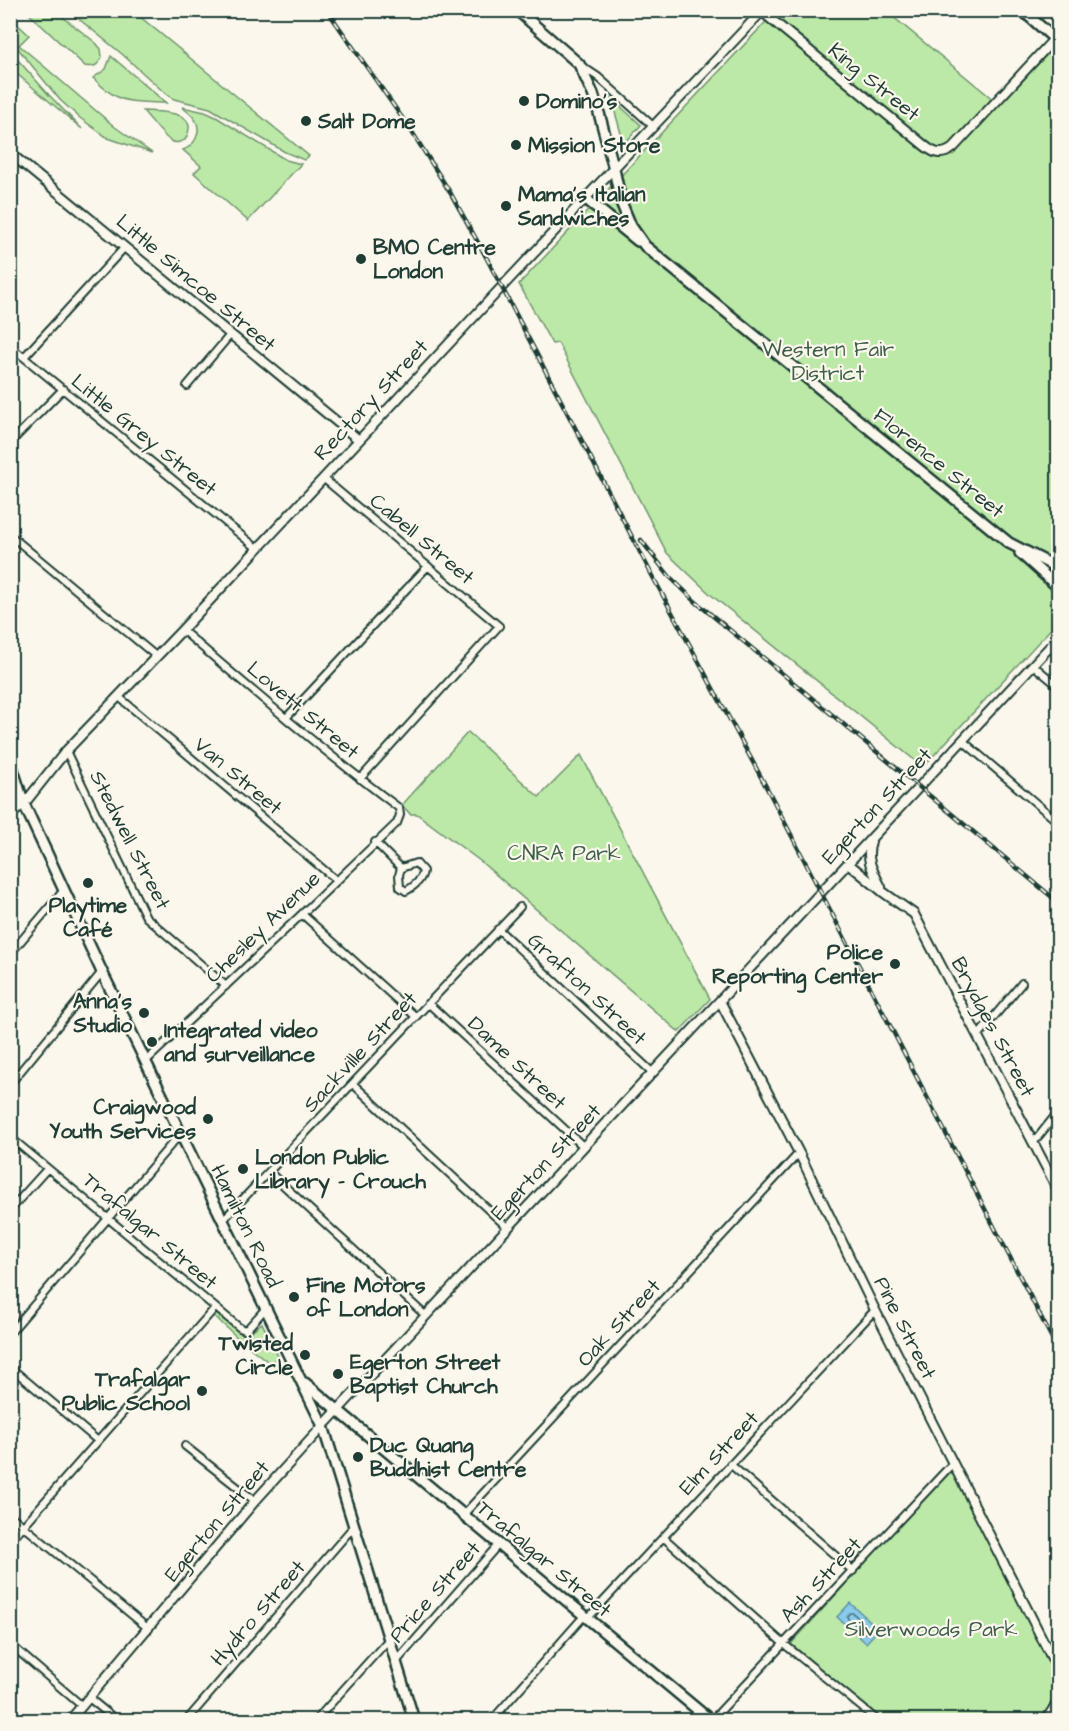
<svg xmlns="http://www.w3.org/2000/svg" width="1069" height="1731" viewBox="0 0 1069 1731" font-family="'Architects Daughter',sans-serif">
<style>
.green{fill:#bce9a7;stroke:#6e936e;stroke-width:1.5}
.water{fill:#8acaeb;stroke:#5f92a2;stroke-width:1.5}
.lines{fill:none;stroke-linecap:round;stroke-linejoin:round}
.shore{stroke:#4a757d;stroke-width:1.5}
.minor-casing{stroke:#1f3d34;stroke-width:10}
.tertiary-casing{stroke:#1f3d34;stroke-width:12}
.secondary-casing{stroke:#1f3d34;stroke-width:14}
.minor{stroke:#fbf7ec;stroke-width:6}
.tertiary{stroke:#fbf7ec;stroke-width:8}
.secondary{stroke:#fbf7ec;stroke-width:9}
.rail-casing{stroke:#1f3d34;stroke-width:4.5}
.rail{stroke:#fbf7ec;stroke-width:2;stroke-dasharray:7;stroke-linecap:butt}
.poi-dot{fill:#1f3d34;stroke:#fbf7ec;stroke-width:2}
.labels{text-anchor:middle;dominant-baseline:central;stroke-width:4.5;stroke-linejoin:round;paint-order:stroke}
.street-label{font-size:21px;fill:#1f3d34;stroke:#fbf7ec}
.poi-label{font-size:21px;font-weight:bold;fill:#1f3d34;stroke:#fbf7ec;text-anchor:start}
.park-label{font-size:21px;fill:#3e5f4b;stroke:#fbf7ec}
</style>
<rect width="100%" height="100%" fill="#fbf7ec"/>
<filter id="ink" filterUnits="userSpaceOnUse"><feTurbulence type="fractalNoise" baseFrequency=".0167" numOctaves="2"/><feDisplacementMap in="SourceGraphic" scale="12" xChannelSelector="R" yChannelSelector="G"/><feConvolveMatrix kernelMatrix="1 2 1 2 8 2 1 2 1" color-interpolation-filters="sRGB"/></filter>
<g filter="url(#ink)">
<path class="green" d="M26,11H55L96,43L101,49L102,57C98,65 95,68 85,66Z
M69,11H133L309,156L304,160L285,152L210,108L174,99L167,95L122,54Z
M776,11H886L1000,105L1053,48L1058,53V621L923,767L710,594L667,553L558,343L552,344L519,284Z
M14,21L29,35L19,45L115,127L152,153L108,138L80,118L60,100L11,40V26Z
M10,51L49,95L82,129L11,69Z
M111,56L166,103C128,101 121,106 93,78L106,69Z
M611,98L641,125L624,144Z
M182,107L205,112L216,117L286,160L301,164L248,221L194,173L201,166L183,150C194,146 202,133 196,121C193,115 187,111 182,107Z
M143,111C161,112 202,110 185,140C180,142 176,144 171,141C165,139 149,117 143,111Z
M468,732L539,797L581,755L710,999L679,1032L480,861L417,814H410L402,805Z
M216,1314L243,1334H247L262,1323L278,1356L271,1364L240,1340L214,1316Z
M953,1466L1058,1677C1059,1698 1059,1705 1044,1720H883L791,1644Z"/>
<path class="water" d="M850,1603L879,1629L866,1643L837,1617Z"/>
<g class="lines">
<path class="shore" d="M850,1613H853L868,1628L867,1633H864L848,1619L847,1616Z"/>
<g class="minor-casing">
<path id="minor" d="M580,65L598,77L653,126
M10,346L258,549
M24,357L124,248
M187,386L230,335
M10,443L63,389
M323,478L499,626L360,779
M10,535L157,657
M1033,665L1058,686
M119,697L336,880
M286,718L428,566
M963,741L1058,822
M66,751L146,917L226,986
M10,818L24,804
M375,842L401,868L399,875L400,887L406,891C413,887 422,880 423,871L416,863L401,868
M302,914L415,1016
M498,929L653,1073
M10,954L64,890
M428,1003L584,1147
M978,1036L1022,983
M146,1061L302,914L397,823L400,815L399,808C324,752 253,691 182,630
M10,1084L102,972
M353,1084L508,1228
M10,1137L240,1328L245,1330L248,1328L266,1308
M1034,1142L1058,1112
M269,1172L426,1316
M10,1210L47,1169
M223,1220L520,907
M10,1333L181,1133
M10,1367L98,1441
M185,1446L255,1501
M730,1464L853,1571
M10,1515L149,1629
M463,1515L799,1153
M663,1537L784,1644L877,1720
M10,1541L215,1308
M587,1619L875,1310
M10,1644L82,1706
M396,1662L498,1545
M89,1698L116,1720
M187,1720L354,1526
M316,1720L389,1639
M492,1720L584,1616
M691,1720L699,1712
M712,1720L953,1463"/>
</g>
<g class="tertiary-casing">
<path id="tertiary" d="M760,10L925,146C935,154 942,156 953,148L1054,39
M10,153L359,440
M24,804L66,751L182,630L499,290L763,10
M871,842C865,860 873,871 881,887
M849,864L883,892L914,914L1058,1190
M720,1001L799,1153L875,1310L1058,1670
M70,1720L255,1501L323,1426L1058,638
M1046,1720L1058,1702"/>
</g>
<g class="secondary-casing">
<path id="secondary" d="M517,10L579,64L593,94L599,113L614,169L621,202L631,226L645,246L1009,543L1058,568
M1022,10L1058,42
M586,199L638,241
M1020,553L1058,587
M10,760L24,804L102,972L323,1426L414,1720
M305,1383L710,1720"/>
</g>
<use href="#minor" class="minor"/>
<use href="#tertiary" class="tertiary"/>
<use href="#secondary" class="secondary"/>
<g class="rail-casing">
<path id="rail" d="M327,10L412,132L451,194L485,255L654,579L769,792L1058,1350
M641,540L669,576L696,602L1058,902"/>
</g>
<use href="#rail" class="rail"/>
</g>
</g>
<g class="poi-dot">
<circle cx="524" cy="101" r="6"/>
<circle cx="306" cy="121" r="6"/>
<circle cx="516" cy="145" r="6"/>
<circle cx="506" cy="206" r="6"/>
<circle cx="361" cy="259" r="6"/>
<circle cx="88" cy="883" r="6"/>
<circle cx="895" cy="964" r="6"/>
<circle cx="144" cy="1013" r="6"/>
<circle cx="152" cy="1042" r="6"/>
<circle cx="208" cy="1119" r="6"/>
<circle cx="243" cy="1169" r="6"/>
<circle cx="294" cy="1297" r="6"/>
<circle cx="305" cy="1355" r="6"/>
<circle cx="338" cy="1374" r="6"/>
<circle cx="202" cy="1391" r="6"/>
<circle cx="358" cy="1457" r="6"/>
</g>
<g class="labels">
<g class="street-label">
<text transform="translate(874 82) rotate(39)">King Street</text>
<text transform="translate(196 283) rotate(40)">Little Simcoe Street</text>
<text transform="translate(371 400) rotate(-47)">Rectory Street</text>
<text transform="translate(144 435) rotate(39)">Little Grey Street</text>
<text transform="translate(939 463) rotate(39)">Florence Street</text>
<text transform="translate(422 539) rotate(40)">Cabell Street</text>
<text transform="translate(303 710) rotate(40)">Lovett Street</text>
<text transform="translate(238 776) rotate(40)">Van Street</text>
<text transform="translate(877 806) rotate(-47)">Egerton Street</text>
<text transform="translate(130 840) rotate(63)">Stedwell Street</text>
<text transform="translate(263 927) rotate(-44)">Chesley Avenue</text>
<text transform="translate(587 989) rotate(43)">Grafton Street</text>
<text transform="translate(993 1027) rotate(62)">Brydges Street</text>
<text transform="translate(360 1052) rotate(-47)">Sackville Street</text>
<text transform="translate(517 1063) rotate(43)">Dame Street</text>
<text transform="translate(546 1162) rotate(-47)">Egerton Street</text>
<text transform="translate(246 1226) rotate(64)">Hamilton Road</text>
<text transform="translate(150 1231) rotate(40)">Trafalgar Street</text>
<text transform="translate(619 1323) rotate(-47)">Oak Street</text>
<text transform="translate(905 1328) rotate(63)">Pine Street</text>
<text transform="translate(719 1453) rotate(-47)">Elm Street</text>
<text transform="translate(217 1521) rotate(-50)">Egerton Street</text>
<text transform="translate(544 1559) rotate(40)">Trafalgar Street</text>
<text transform="translate(821 1580) rotate(-47)">Ash Street</text>
<text transform="translate(435 1592) rotate(-49)">Price Street</text>
<text transform="translate(258 1613) rotate(-49)">Hydro Street</text>
</g>
<g class="poi-label">
<text x="536" y="101">Domino's</text>
<text x="318" y="121">Salt Dome</text>
<text x="528" y="145">Mission Store</text>
<text x="518" y="194">Mama's Italian<tspan x="518" dy="24">Sandwiches</tspan></text>
<text x="373" y="247">BMO Centre<tspan x="373" dy="24">London</tspan></text>
<text x="88" y="905" text-anchor="middle">Playtime<tspan x="88" dy="24">Café</tspan></text>
<text x="883" y="952" text-anchor="end">Police<tspan x="883" dy="24">Reporting Center</tspan></text>
<text x="132" y="1001" text-anchor="end">Anna's<tspan x="132" dy="24">Studio</tspan></text>
<text x="164" y="1030">Integrated video<tspan x="164" dy="24">and surveillance</tspan></text>
<text x="196" y="1107" text-anchor="end">Craigwood<tspan x="196" dy="24">Youth Services</tspan></text>
<text x="255" y="1157">London Public<tspan x="255" dy="24">Library - Crouch</tspan></text>
<text x="306" y="1285">Fine Motors<tspan x="306" dy="24">of London</tspan></text>
<text x="293" y="1343" text-anchor="end">Twisted<tspan x="293" dy="24">Circle</tspan></text>
<text x="350" y="1362">Egerton Street<tspan x="350" dy="24">Baptist Church</tspan></text>
<text x="190" y="1379" text-anchor="end">Trafalgar<tspan x="190" dy="24">Public School</tspan></text>
<text x="370" y="1445">Duc Quang<tspan x="370" dy="24">Buddhist Centre</tspan></text>
</g>
<g class="park-label">
<text x="828" y="349">Western Fair<tspan x="828" dy="24">District</tspan></text>
<text x="564" y="853">CNRA Park</text>
<text x="931" y="1629">Silverwoods Park</text>
</g>
</g>
<rect width="1069" height="1731" fill="none" stroke="#fbf7ec" stroke-width="36"/>
<rect x="18" y="18" width="1033" height="1695" fill="none" stroke="#1f3d34" stroke-width="2" filter="url(#ink)"/>
</svg>
